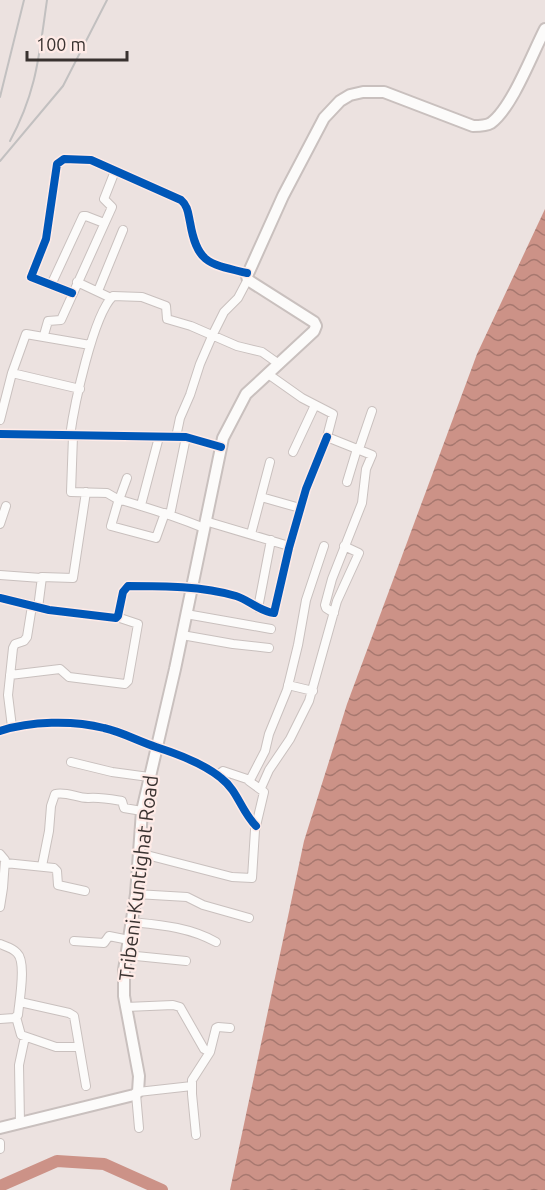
<svg xmlns="http://www.w3.org/2000/svg" width="545" height="1190" viewBox="0 0 545 1190" font-family="Ubuntu,sans-serif">
<style>
.water{fill:url(#water-waves)}
.lines{fill:none;stroke-linecap:round;stroke-linejoin:round}
.river{stroke:#cc9287;stroke-width:12}
.street-casing{stroke:#c9c0be;stroke-width:10}
.secondary-casing{stroke:#c9c0be;stroke-width:14}
.street{stroke:#fcfbfa;stroke-width:8}
.secondary{stroke:#fcfbfa;stroke-width:10}
.rail{stroke:#c2c0c0;stroke-width:2}
.cycleway-casing{stroke:#ffebe7;stroke-width:11}
.cycleway{stroke:#0057b8;stroke-width:8}
.labels{text-anchor:middle;dominant-baseline:central;stroke-width:4.5;stroke-linejoin:round;paint-order:stroke}
.street-label{font-size:20px;fill:#393230;stroke:#ffebe7}
</style>
<defs>
<pattern id="water-waves" width="16" height="10" patternUnits="userSpaceOnUse" patternTransform="scale(1.5)"><rect width="16" height="10" fill="#cc9287"/><path d="M0 5q4-4 8 0t8 0" fill="none" stroke="#a7786f"/></pattern>
</defs>
<rect width="100%" height="100%" fill="#ece2e0"/>
<path class="water" d="M545,209V1190H230L304,841L347,704L477,354Z"/>
<g class="lines">
<path class="river" d="M0,1186L57,1161L104,1164L162,1190"/>
<g class="street-casing">
<path id="street" d="M77,282L111,298
M51,285L83,216H86L104,223
M98,291L123,230
M72,293L31,277L46,239L57,164L64,159L91,160L181,200C188,206 188,213 190,222C197,263 208,264 247,273
M44,335L48,321L61,320L112,207L104,199L115,171
M12,373L80,389
M268,374L302,398L333,414L327,437L372,455L366,469L362,503L332,579L325,605L326,608L334,613
M0,420L12,373L26,334L90,345
M0,434L186,437L221,447
M70,436C74,406 93,315 113,296L142,297L166,306L167,319L191,326L237,346L262,352L279,364
M73,436L71,492L107,493L119,500L127,478
M176,437L180,418L190,395L200,364L213,334L224,312L238,298L248,279
M359,449L372,411
M293,452L315,405
M347,482L357,449
M261,497L300,508
M141,505L159,437
M165,513L156,538L111,526L118,502L121,500C149,508 177,517 204,528
M170,515L186,437
M205,521L289,546
M0,524L6,506
M251,534L270,462
M0,575L41,578
M0,598L49,610L116,618L118,616L123,592L128,586C163,586 202,586 236,596C249,600 259,611 274,613L289,548L306,489L327,437
M38,608L42,577L73,578L86,492
M258,608L271,540
M186,614L271,629
M182,635L233,644L269,648
M10,675L60,669L69,677L125,684L128,681L138,624L117,617
M288,685L313,691
M12,727L8,695L13,648L15,644L24,641L27,637L32,606
M0,731C30,721 73,720 104,728C122,732 138,741 156,747C178,754 203,763 221,778C238,791 241,811 256,826
M71,762L112,772L149,777
M218,775L223,771L250,780L265,751L269,734L287,690L298,645L306,600L324,546
M261,788L269,770L290,739L309,701L337,601L359,553L344,546
M139,853L232,877L252,878L255,830L264,792L249,781
M0,854L5,860L3,888L0,907
M5,863L54,868L57,871L58,885L85,891
M42,866L49,831L51,806L55,794C66,791 77,798 88,798C100,797 110,799 122,801L124,808L142,811
M136,894L187,897L203,905L249,918
M131,922C161,925 189,927 216,942
M74,941L104,943L109,936L129,940
M0,944C5,946 13,948 17,953C27,962 19,1002 18,1015L14,1018L0,1019
M126,955L186,961
M20,1002L69,1013L74,1016L86,1086
M126,1007L173,1005L180,1007L204,1049L210,1052
M16,1017L21,1035L56,1047H78
M138,1092L192,1086
M136,1094L139,1128
M20,1123L19,1065L25,1037
M196,1135L192,1094V1080L210,1052L216,1028L218,1027L230,1028
M0,1143V1149"/>
</g>
<g class="secondary-casing">
<path id="secondary" d="M0,1128L134,1095L138,1092L139,1076L124,996V970L136,894L142,811L175,669L218,462L223,438L246,394L314,331L316,326L314,322L248,280L247,276L283,196L324,118L340,101L350,95L363,92H384L473,126C479,126 486,126 491,123C512,108 533,52 545,29"/>
</g>
<use href="#street" class="street"/>
<use href="#secondary" class="secondary"/>
<path class="rail" d="M0,97L24,0
M10,141C37,91 39,55 47,0
M0,161L63,86L107,0"/>
<g class="cycleway-casing">
<path id="cycleway" d="M72,293L31,277L46,239L57,164L64,159L91,160L181,200C188,206 188,213 190,222C197,263 208,264 247,273
M0,434L186,437L221,447
M0,598L49,610L116,618L118,616L123,592L128,586C163,586 202,586 236,596C249,600 259,611 274,613L289,548L306,489L327,437
M0,731C30,721 73,720 104,728C122,732 138,741 156,747C178,754 203,763 221,778C238,791 241,811 256,826"/>
</g>
<use href="#cycleway" class="cycleway"/>
</g>
<g class="labels">
<g class="street-label">
<text transform="translate(138 878) rotate(-83)">Tribeni-Kuntighat Road</text>
</g>
</g>
<path d="M27 51v9h100v-9" fill="none" stroke="#393230" stroke-width="3"/>
<text x="36" y="51" font-size="18" fill="#393230" stroke="#ffebe7" stroke-width="4.5" paint-order="stroke">100 m</text>
</svg>
